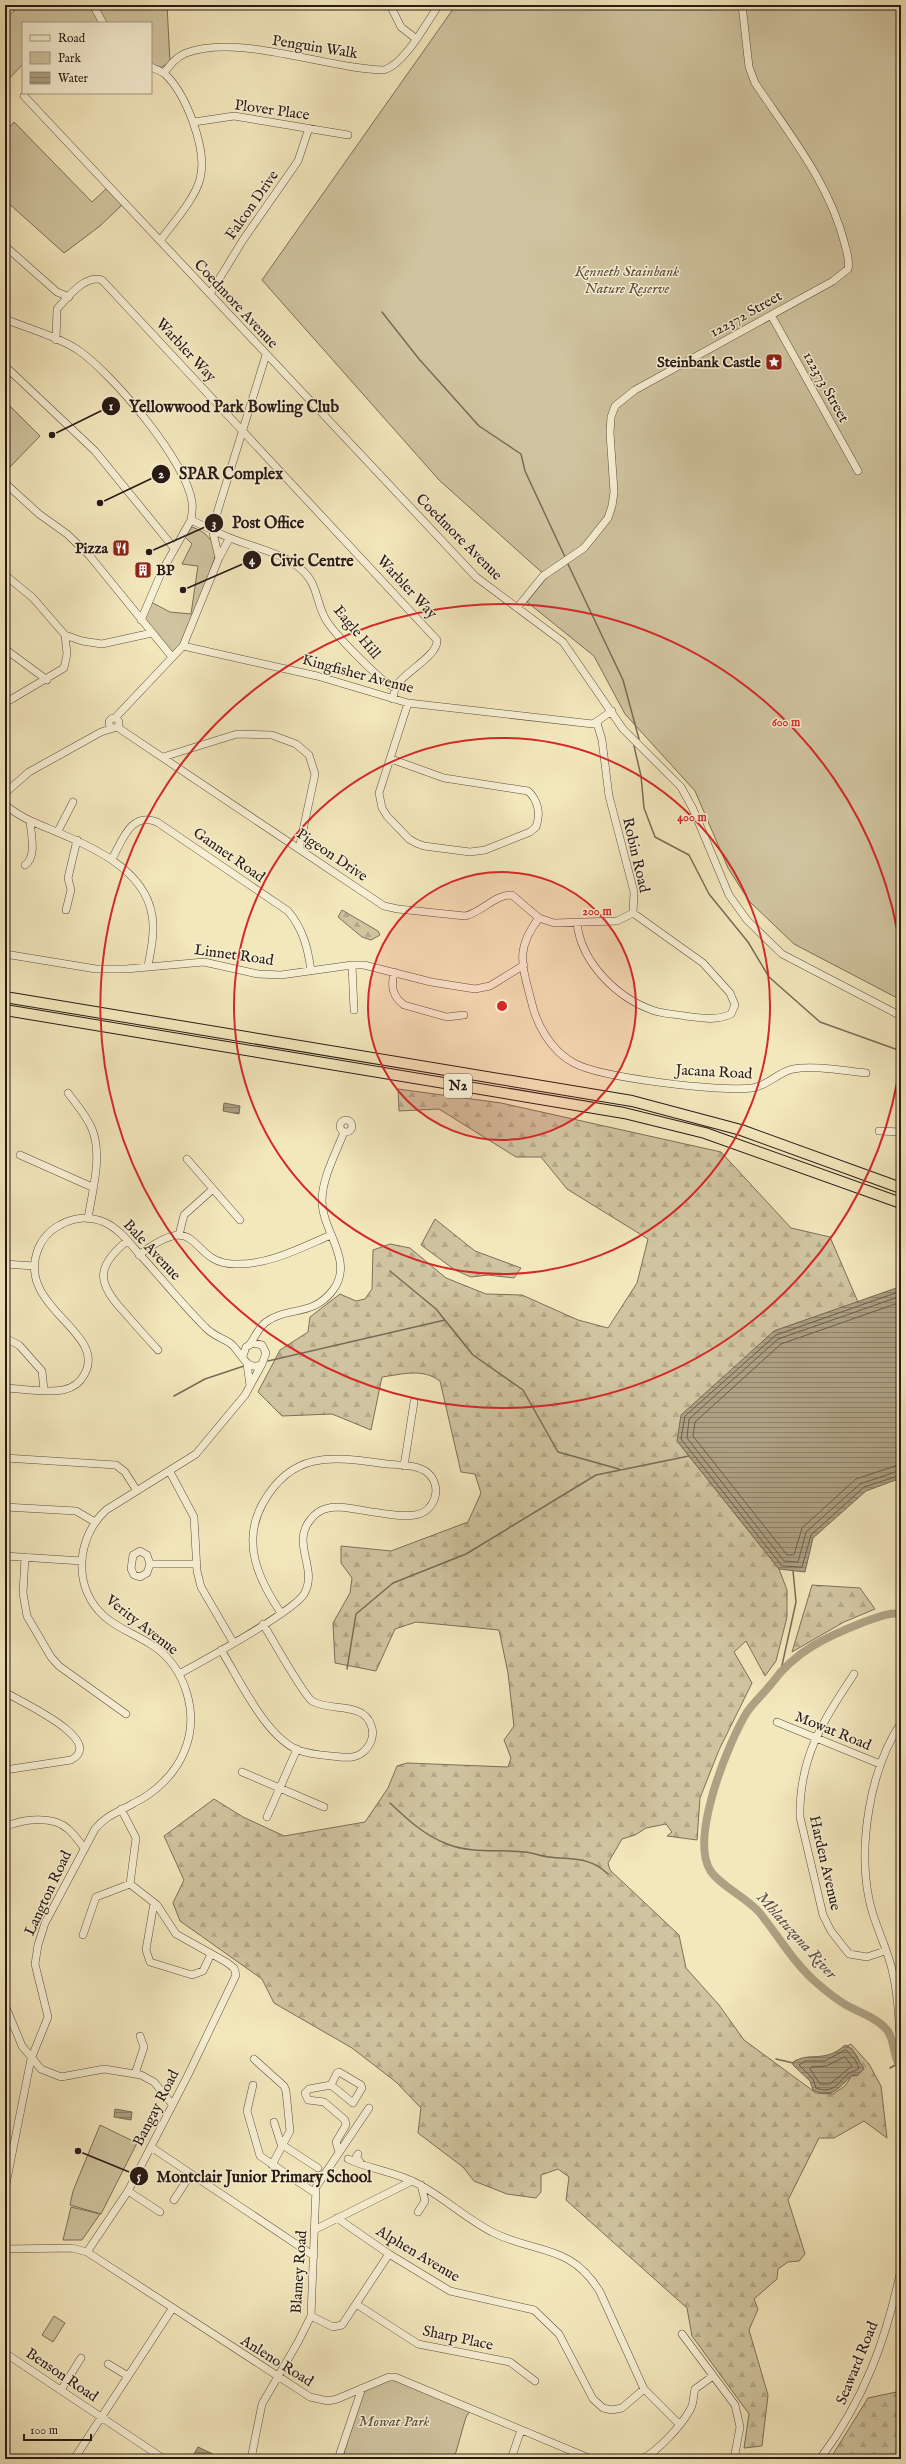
<svg xmlns="http://www.w3.org/2000/svg" width="906" height="2464" viewBox="0 0 906 2464" font-family="'IM FELL English',serif">
<style>
.forest{fill:url(#forest-firs);stroke:#7c6f5a}
.park{fill:#d0c4a0;stroke:#7c6f5a}
.water{fill:url(#water-rules);stroke:#786b57}
.lines{fill:none;stroke-linecap:round;stroke-linejoin:round}
.shore{stroke:#6b5e4c;stroke-width:1}
.stream{stroke:#786b57;stroke-width:1.5}
.river{stroke:#aea183;stroke-width:8}
.minor-casing{stroke:#5b4d3f;stroke-width:8}
.highway-casing{stroke:#281a15;stroke-width:12}
.minor{stroke:#f7efd3;stroke-width:7}
.highway{stroke:#f3e7bc;stroke-width:10}
.ring{fill:none;stroke:#d62828;stroke-width:2}
.labels{text-anchor:middle;dominant-baseline:central;stroke-width:3;stroke-linejoin:round;paint-order:stroke}
.shield{fill:#f7efd3;stroke:#665a4e;stroke-width:1}
.shield-label{font-size:14px;font-weight:bold;fill:#281a15}
.street-label{font-size:15px;fill:#281a15;stroke:#f7efd3}
.park-label{font-size:15px;font-style:italic;fill:#5a4d3f;stroke:#f7efd3}
.poi-label{font-size:15px;font-weight:bold;fill:#281a15;stroke:#f7efd3;text-anchor:end}
.water-label{font-size:16px;font-style:italic;fill:#5e5041;stroke:#f7efd3}
.centre{fill:#d62828;stroke:#f7efd3;stroke-width:2}
.ring-label{font-size:12px;text-anchor:middle;font-weight:bold;fill:#d62828;stroke:#f7efd3;stroke-width:3;stroke-linejoin:round;paint-order:stroke}
.leader{fill:none;stroke:#281a15;stroke-width:1.5}
.callout-dot{fill:#281a15;stroke:#f7efd3;stroke-width:1.5}
.mark-label{font-size:12px;text-anchor:middle;font-weight:bold;fill:#fff}
.callout-label{font-size:16px;text-anchor:middle;font-weight:bold;fill:#281a15;stroke:#f7efd3;stroke-width:3;stroke-linejoin:round;paint-order:stroke}
</style>
<defs>
<pattern id="forest-firs" width="22" height="20" patternUnits="userSpaceOnUse"><rect width="22" height="20" fill="#d0c4a0"/><path d="M5 1l3.5 6h-7zM16 11l3.5 6h-7z" fill="#b3a889"/></pattern>
<pattern id="water-rules" width="6" height="5" patternUnits="userSpaceOnUse"><rect width="6" height="5" fill="#aea183"/><path d="M0 2.5h6" fill="none" stroke="#8e826a"/></pattern>
</defs>
<rect width="100%" height="100%" fill="#f3e7bc"/>
<filter id="stains"><feTurbulence type="fractalNoise" baseFrequency=".005" numOctaves="4"/><feColorMatrix values="0 0 0 0 .2 0 0 0 0 .09 0 0 0 0 .02 0 0 0 .5 -.17"/></filter>
<radialGradient id="worn" r=".72"><stop offset=".6" stop-color="#630" stop-opacity="0"/><stop offset="1" stop-color="#630" stop-opacity=".3"/></radialGradient>
<path class="forest" d="M342,910L378,931L380,935L371,940L362,937L338,917Z
M398,1089L501,1103L721,1152L791,1228L830,1237L858,1302L774,1331L677,1441L779,1569L787,1590V1617L776,1661L765,1676L746,1641L734,1652L752,1683L719,1750L700,1798L697,1840L667,1836L672,1832L666,1824L646,1828L635,1835L622,1839L608,1863L610,1870L679,1935L686,1968L719,2005L744,2040L816,2093L833,2094L845,2086L852,2075L857,2076C866,2068 856,2051 847,2046L851,2044L869,2064L881,2086L887,2138L864,2121L834,2138H819L788,2200L805,2254L799,2261L788,2262L778,2269L777,2279L754,2299L758,2309L749,2330L768,2395L762,2446L744,2448L749,2414L692,2336L687,2308L566,2200L569,2177L558,2169L541,2175V2192L536,2198L507,2194L474,2181L463,2167L418,2133L421,2108L396,2082L352,2048L274,2003L262,1979L180,1921L173,1903L184,1880L164,1836L214,1799L243,1817L284,1836L365,1822L388,1788L397,1766L407,1763L508,1767L511,1758L504,1740L514,1726L508,1673L499,1630L416,1622L395,1629L376,1671L335,1663L333,1623L350,1593L352,1578L341,1563V1546L391,1551L468,1522L481,1493L475,1474L461,1472L440,1381C422,1368 404,1374 382,1377L371,1430L332,1414L282,1416L258,1392L280,1350L308,1332L310,1317L340,1294L356,1301L365,1299L372,1289L373,1250L390,1244L410,1248L446,1278L486,1294L522,1295L578,1320L608,1328L637,1283L648,1239L567,1189L541,1157H516L439,1109L399,1111Z
M435,1219L475,1251L521,1268L514,1278L488,1275L471,1277L455,1270L421,1245Z
M812,1585L860,1588L875,1609L844,1622L792,1652Z
M901,2391V2459H830L868,2398Z"/>
<path class="park" d="M20,5H89L100,23H23V64L5,83V19Z
M93,5H167L170,62L160,68L151,65V23H105Z
M456,5H901V1000L794,944L749,901L728,868L695,791L625,714L594,656L527,602L547,577L439,480L262,280Z
M14,122L92,202L108,187L123,204L100,226L64,253L5,200V133Z
M5,401L40,436L9,468L5,464Z
M192,527C206,532 213,539 216,554L185,644L173,655L142,617L151,602L170,612L191,614L198,566L182,564L192,544L185,537Z
M100,2125L137,2143L101,2214L70,2205L73,2191Z
M71,2207L100,2214L82,2240H63Z
M54,2316L65,2323L53,2342L42,2335Z
M392,2379L470,2411L466,2417L454,2459H342L364,2390Z"/>
<path class="water" d="M224,1103L240,1106L239,1114L223,1111Z
M899,1287L901,1288V1478L866,1491L813,1538L805,1572L779,1569L677,1441L681,1415L774,1331Z
M845,2045L852,2049L864,2069L858,2075H852C840,2087 832,2100 813,2090L810,2081L793,2065V2062C810,2051 824,2064 845,2045Z
M115,2109L132,2112L131,2120L114,2117Z
M198,2447L213,2454L210,2459H191Z"/>
<g class="lines">
<path class="shore" d="M901,1291L776,1335L685,1416L681,1439L782,1566L802,1567L811,1535L864,1487L901,1475
M901,1296L778,1339L689,1419L687,1438L784,1561L798,1562L806,1532L860,1484L901,1470
M901,1302L781,1344L695,1422L693,1436L787,1555H794L802,1528L856,1479L901,1464
M846,2050L856,2061L859,2068C856,2071 852,2071 848,2074C837,2084 833,2094 816,2088L813,2079L799,2065L805,2061H824Z
M845,2057L852,2066L830,2084H820L810,2069L811,2067L826,2066Z"/>
<path class="stream" d="M382,312L419,359L479,426L521,454L525,471L565,557
M567,562L623,680L639,739
M634,746L641,776L644,808L655,837L689,855L709,894L748,942L769,977L820,1022L901,1051
M390,1271L436,1309L473,1355L523,1390L558,1452L619,1469
M268,1361L445,1320
M174,1396L205,1379L244,1366
M347,1669L356,1614L393,1583L466,1554L596,1475L689,1456
M781,1670L796,1602L793,1571
M390,1803C408,1820 424,1835 447,1844C472,1854 499,1849 525,1852C533,1853 541,1856 549,1857C572,1860 589,1856 608,1874
M776,2059L793,2063
M890,2068L897,2064"/>
<path class="river" d="M901,1614C888,1612 876,1618 864,1622C828,1636 795,1651 772,1683C764,1693 754,1702 747,1712C728,1743 690,1837 710,1870C718,1884 747,1898 759,1912C778,1935 794,1964 818,1984C826,1991 836,1999 846,2005C859,2012 877,2018 887,2030C895,2039 893,2058 901,2069"/>
<g class="minor-casing">
<path id="minor" d="M93,5L103,23
M390,5L401,27L415,38
M151,67C155,69 161,71 165,74C186,94 208,150 200,179C195,199 172,224 160,241
M164,73C170,65 176,57 186,53C239,33 327,69 384,70C405,64 426,23 439,5
M24,96L476,577L563,642L623,729L681,787L693,809L729,895L747,920L782,954L901,1016
M194,122L234,116L348,135
M5,246L57,292L69,297
M210,294L243,240L298,161L309,128
M771,315L858,471
M5,319C29,329 57,336 78,350C113,374 186,461 192,502C193,508 192,514 191,520L208,528
M56,340L57,309C67,298 85,274 102,280L437,640C438,656 404,672 396,686C394,690 394,695 393,699
M5,366L95,451L174,548
M5,483L39,514L67,534L89,555L172,657
M213,526L266,355
M215,531C243,547 282,549 305,573C317,585 317,604 325,618C332,632 381,682 395,688
M213,533L219,558
M5,575L33,598L65,635L82,641L102,644L152,633
M517,608L543,576L584,548L608,518L612,506L614,492L610,433L611,417L615,406L635,390L833,281L848,269C850,261 847,253 845,245C830,184 790,135 755,83L749,67L742,5
M141,620L162,571L191,520
M183,646L317,676L408,703L593,724L612,711
M5,649L47,680
M5,703L64,668L67,654L65,635
M109 723a5 5 0 1 1 10 0a5 5 0 1 1-10 0Z
M115,718L183,646L219,558L229,539
M117,727L384,906L398,909L465,916C481,913 495,894 512,895L539,918L554,923L617,921L633,913L634,892L609,796L602,740L597,723
M163,757L237,734L272,735L296,744L309,755L315,774L299,849
M391,759L444,778L528,791C538,800 541,814 536,827L530,832L485,850L470,852L424,846L416,843L409,839L387,816L382,808L379,793L408,703
M5,793L29,772L101,732L114,728
M5,805C13,811 22,817 31,821C73,840 143,861 152,915C155,932 151,950 148,966
M58,831L73,802
M112,859C122,841 131,811 157,822L288,911C303,929 308,948 311,971
M25,865C37,857 31,834 30,821
M66,910L71,890L68,878L77,840
M539,918C515,949 522,965 531,1000C536,1024 551,1051 574,1063C601,1078 721,1092 752,1088C768,1086 778,1072 793,1069C814,1065 845,1071 866,1073
M577,923C581,962 616,997 652,1010C662,1014 675,1014 685,1016C701,1018 716,1021 731,1014L735,1005L730,993L703,963L633,913
M5,954L96,969H126L204,962L258,974L281,975L352,965H364L431,982L475,989L490,986L524,965
M352,965L354,1010
M394,972C391,986 392,996 404,1005L447,1017L464,1015
M68,1093C76,1104 87,1116 92,1129C103,1156 92,1191 88,1219
M340 1126a6 6 0 1 1 12 0a6 6 0 1 1-12 0Z
M879,1131L901,1132
M20,1155L92,1187
M187,1159L240,1220
M179,1235L184,1215L213,1189
M127,1241C94,1268 98,1284 125,1313C136,1326 147,1338 158,1350
M139,1255C203,1206 187,1264 235,1264C269,1265 300,1248 331,1235
M5,1264L34,1266
M5,1338L19,1345L42,1371L44,1390
M250,1344C255,1337 259,1327 266,1322C288,1306 313,1317 333,1290C355,1261 322,1231 322,1201C322,1178 336,1153 344,1132
M247,1364L250,1386
M5,1388C23,1389 45,1393 63,1390C72,1388 80,1383 84,1375C109,1333 18,1308 37,1252C41,1240 50,1230 60,1225C74,1217 90,1216 104,1222C120,1229 131,1245 142,1257C163,1280 183,1305 205,1327C212,1335 222,1338 230,1343C241,1351 246,1373 262,1364L266,1353L262,1345L253,1343L246,1347L243,1356
M5,1458L116,1465L125,1472L137,1491
M404,1466L414,1402
M170,1472L194,1517L197,1571L201,1587L233,1642
M5,1507L76,1511L95,1522
M140,1551L147,1555L150,1564L147,1573L140,1577L134,1575L131,1569L133,1555Z
M5,1556L82,1561
M25,1557L23,1593L27,1616L51,1657L59,1666L126,1714
M150,1564H196
M221,1650C240,1680 265,1736 298,1750C309,1754 320,1755 331,1756C342,1757 354,1760 363,1752C371,1746 375,1734 371,1725C363,1701 329,1712 312,1701C302,1693 272,1638 263,1624
M179,1674C201,1662 294,1611 304,1594C319,1569 290,1543 311,1519C319,1509 328,1507 340,1507C361,1509 396,1518 415,1515C435,1512 443,1487 428,1473C419,1465 400,1465 387,1464C335,1457 293,1449 263,1503C241,1542 258,1579 281,1613
M854,1674C823,1721 799,1757 800,1817L823,1915L831,1931L849,1954L867,1957L885,1951
M5,1692C16,1700 108,1740 71,1760L5,1770
M777,1722L880,1764
M901,1723C870,1769 858,1845 869,1899C874,1925 888,1948 893,1974C899,1999 899,2026 901,2052
M242,1772L324,1807
M267,1817L297,1749
M5,1827C22,1819 53,1815 68,1829C74,1834 79,1841 84,1848
M154,1903L146,1950L150,1962L192,1975L203,1971L211,1954
M83,1935L96,1897L130,1884
M5,2005L22,2046L41,2069L61,2077L104,2069L141,2075L154,2082L172,2104
M254,2059L284,2086L286,2091L290,2131L272,2165
M135,2074L144,2047L140,2036
M253,2085L247,2111L260,2156L315,2193
M331,2085L337,2073L339,2072L361,2085L362,2088L353,2103L331,2085L309,2089L305,2093L308,2100L324,2102L345,2120L346,2125L336,2142L339,2152
M274,2122L281,2144L318,2168
M151,2147L314,2256
M358,2154L356,2157L360,2162
M348,2159C371,2170 398,2172 420,2185C446,2199 468,2220 494,2233C537,2254 571,2244 600,2292L644,2389L679,2424
M5,2189L31,2059L48,2017L35,1964L38,1945L45,1923L95,1829C106,1815 119,1812 134,1803C155,1793 175,1774 184,1752C200,1715 186,1667 152,1645C137,1635 119,1629 105,1617C72,1588 76,1538 106,1510L196,1454L245,1395L262,1364
M128,2191L160,2212
M174,2200L191,2174
M418,2212L425,2201L421,2185
M337,2218L389,2254L450,2291L534,2310L559,2334L593,2399L603,2408L612,2410L622,2408L644,2389
M316,2229L412,2181
M5,2249L72,2248L87,2252L310,2397L328,2401L337,2399L389,2377H395L591,2459
M87,2252L128,2191L188,2075L236,1975L234,1968L226,1962L176,1934L157,1905L130,1884L136,1838L121,1809
M356,2304L418,2344L510,2362L535,2381
M311,2316L333,2327L342,2325L389,2254
M682,2334L735,2405L740,2427L734,2459
M5,2353L164,2459
M108,2364L128,2376
M61,2390L81,2358
M74,2459L172,2309
M251,2459L262,2404L298,2342L311,2316L316,2187L369,2108
M338,2459L362,2388
M511,2459L521,2430
M642,2459C658,2451 681,2426 690,2410C694,2404 693,2396 695,2389L713,2376
M820,2459C864,2400 886,2341 901,2269"/>
</g>
<g class="highway-casing">
<path id="highway" d="M5,997L632,1101L741,1130L901,1188
M5,1010L624,1113L705,1133L901,1203"/>
</g>
<use href="#minor" class="minor"/>
<use href="#highway" class="highway"/>
</g>
<circle cx="502" cy="1006" r="134" fill="#d62828" fill-opacity=".12"/>
<g class="ring">
<circle cx="502" cy="1006" r="134"/>
<circle cx="502" cy="1006" r="268"/>
<path d="M901 1058A402 402 0 1 1 901 954"/>
</g>
<defs>
<g id="sight-square" transform="scale(0.9)"><rect x="-9" y="-9" width="18" height="18" rx="4" fill="#8f2418" stroke="#f7efd3"/><path d="M0-6L1.8-2.2L6-1.7L2.9 1.2L3.7 5.4L0 3.3L-3.7 5.4L-2.9 1.2L-6-1.7L-1.8-2.2Z" fill="#fff"/></g>
<g id="restaurant-square" transform="scale(0.9)"><rect x="-9" y="-9" width="18" height="18" rx="4" fill="#8f2418" stroke="#f7efd3"/><path d="M-5-6h1v4h1v-4h1v4h1v-4h1v5L-1.5 .5V6h-2V.5L-5-1ZM5-6V6H3V1.5H1.5Q1.5-4 5-6Z" fill="#fff"/></g>
<g id="building-square" transform="scale(0.9)"><rect x="-9" y="-9" width="18" height="18" rx="4" fill="#8f2418" stroke="#f7efd3"/><path d="M-4-6H4V6H1V3H-1V6H-4ZM-2.5-4.3h1.7v1.8h-1.7ZM.8-4.3h1.7v1.8H.8ZM-2.5-1h1.7V.8h-1.7ZM.8-1h1.7V.8H.8Z" fill="#fff"/></g>
</defs>
<g fill-rule="evenodd">
<use href="#sight-square" x="774" y="362"/>
<use href="#restaurant-square" x="121" y="548"/>
<use href="#building-square" x="143" y="570"/>
</g>
<g class="labels">
<rect class="shield" x="444" y="1074" width="28" height="24" rx="3"/>
<g class="shield-label">
<text x="458" y="1086">N2</text>
</g>
<g class="street-label">
<text transform="translate(315 47) rotate(9)">Penguin Walk</text>
<text transform="translate(272 110) rotate(8)">Plover Place</text>
<text transform="translate(252 205) rotate(-55)">Falcon Drive</text>
<text transform="translate(236 304) rotate(47)">Coedmore Avenue</text>
<text transform="translate(746 314) rotate(-29)">122372 Street</text>
<text transform="translate(186 350) rotate(47)">Warbler Way</text>
<text transform="translate(826 387) rotate(61)">122373 Street</text>
<text transform="translate(459 537) rotate(45)">Coedmore Avenue</text>
<text transform="translate(407 587) rotate(47)">Warbler Way</text>
<text transform="translate(357 632) rotate(50)">Eagle Hill</text>
<text transform="translate(358 674) rotate(15)">Kingfisher Avenue</text>
<text transform="translate(229 855) rotate(35)">Gannet Road</text>
<text transform="translate(332 855) rotate(34)">Pigeon Drive</text>
<text transform="translate(636 855) rotate(77)">Robin Road</text>
<text transform="translate(234 955) rotate(8)">Linnet Road</text>
<text transform="translate(714 1072) rotate(3)">Jacana Road</text>
<text transform="translate(152 1250) rotate(47)">Bale Avenue</text>
<text transform="translate(142 1625) rotate(38)">Verity Avenue</text>
<text transform="translate(833 1731) rotate(22)">Mowat Road</text>
<text transform="translate(825 1863) rotate(77)">Harden Avenue</text>
<text transform="translate(48 1893) rotate(-65)">Langton Road</text>
<text transform="translate(156 2108) rotate(-63)">Bangay Road</text>
<text transform="translate(418 2254) rotate(31)">Alphen Avenue</text>
<text transform="translate(299 2272) rotate(-86)">Blamey Road</text>
<text transform="translate(458 2338) rotate(12)">Sharp Place</text>
<text transform="translate(277 2361) rotate(32)">Anleno Road</text>
<text transform="translate(857 2363) rotate(-68)">Seaward Road</text>
<text transform="translate(62 2375) rotate(34)">Benson Road</text>
</g>
<g class="park-label">
<text x="627" y="271">Kenneth Stainbank<tspan x="627" dy="17">Nature Reserve</tspan></text>
<text x="394" y="2421">Mowat Park</text>
</g>
<g class="poi-label">
<text x="761" y="362">Steinbank Castle</text>
<text x="108" y="548">Pizza</text>
<text x="156" y="570" text-anchor="start">BP</text>
</g>
<g class="water-label">
<text transform="translate(796 1936) rotate(48)">Mhlatuzana River</text>
</g>
</g>
<circle cx="502" cy="1006" r="6" class="centre"/>
<g class="ring-label">
<text x="786" y="726">600 m</text>
<text x="692" y="821">400 m</text>
<text x="597" y="915">200 m</text>
</g>
<path class="leader" d="M52 435L111 406M100 503L161 474M149 552L214 523M183 590L252 560M78 2151L139 2176"/>
<g class="callout-dot">
<circle cx="52" cy="435" r="4"/>
<circle cx="100" cy="503" r="4"/>
<circle cx="149" cy="552" r="4"/>
<circle cx="183" cy="590" r="4"/>
<circle cx="78" cy="2151" r="4"/>
<circle cx="111" cy="406" r="10"/>
<circle cx="161" cy="474" r="10"/>
<circle cx="214" cy="523" r="10"/>
<circle cx="252" cy="560" r="10"/>
<circle cx="139" cy="2176" r="10"/>
</g>
<g class="mark-label">
<text x="111" y="410">1</text>
<text x="161" y="478">2</text>
<text x="214" y="527">3</text>
<text x="252" y="564">4</text>
<text x="139" y="2180">5</text>
</g>
<g class="callout-label">
<text x="234" y="412">Yellowwood Park Bowling Club</text>
<text x="231" y="479">SPAR Complex</text>
<text x="268" y="528">Post Office</text>
<text x="312" y="566">Civic Centre</text>
<text x="264" y="2182">Montclair Junior Primary School</text>
</g>
<rect width="906" height="2464" fill="none" stroke="#f3e7bc" stroke-width="20"/>
<rect x="6" y="6" width="894" height="2452" fill="none" stroke="#281a15" stroke-width="2"/>
<rect x="10" y="10" width="886" height="2444" fill="none" stroke="#281a15"/>
<rect x="22" y="22" width="130" height="72" fill="#f7efd3" stroke="#a49a87"/>
<rect x="30" y="35" width="20" height="6" fill="#f7efd3" stroke="#a49a87"/>
<text x="58" y="42" font-size="12" fill="#281a15">Road</text>
<rect x="30" y="52" width="20" height="12" fill="#d0c4a0" stroke="#a49a87"/>
<text x="58" y="62" font-size="12" fill="#281a15">Park</text>
<rect x="30" y="72" width="20" height="12" fill="url(#water-rules)" stroke="#a49a87"/>
<text x="58" y="82" font-size="12" fill="#281a15">Water</text>
<path d="M24 2434v6h67v-6" fill="none" stroke="#281a15" stroke-width="2"/>
<text x="30" y="2434" font-size="12" fill="#281a15" stroke="#f7efd3" stroke-width="3" paint-order="stroke">100 m</text>
<rect width="100%" height="100%" filter="url(#stains)"/>
<rect width="100%" height="100%" fill="url(#worn)"/>
</svg>
